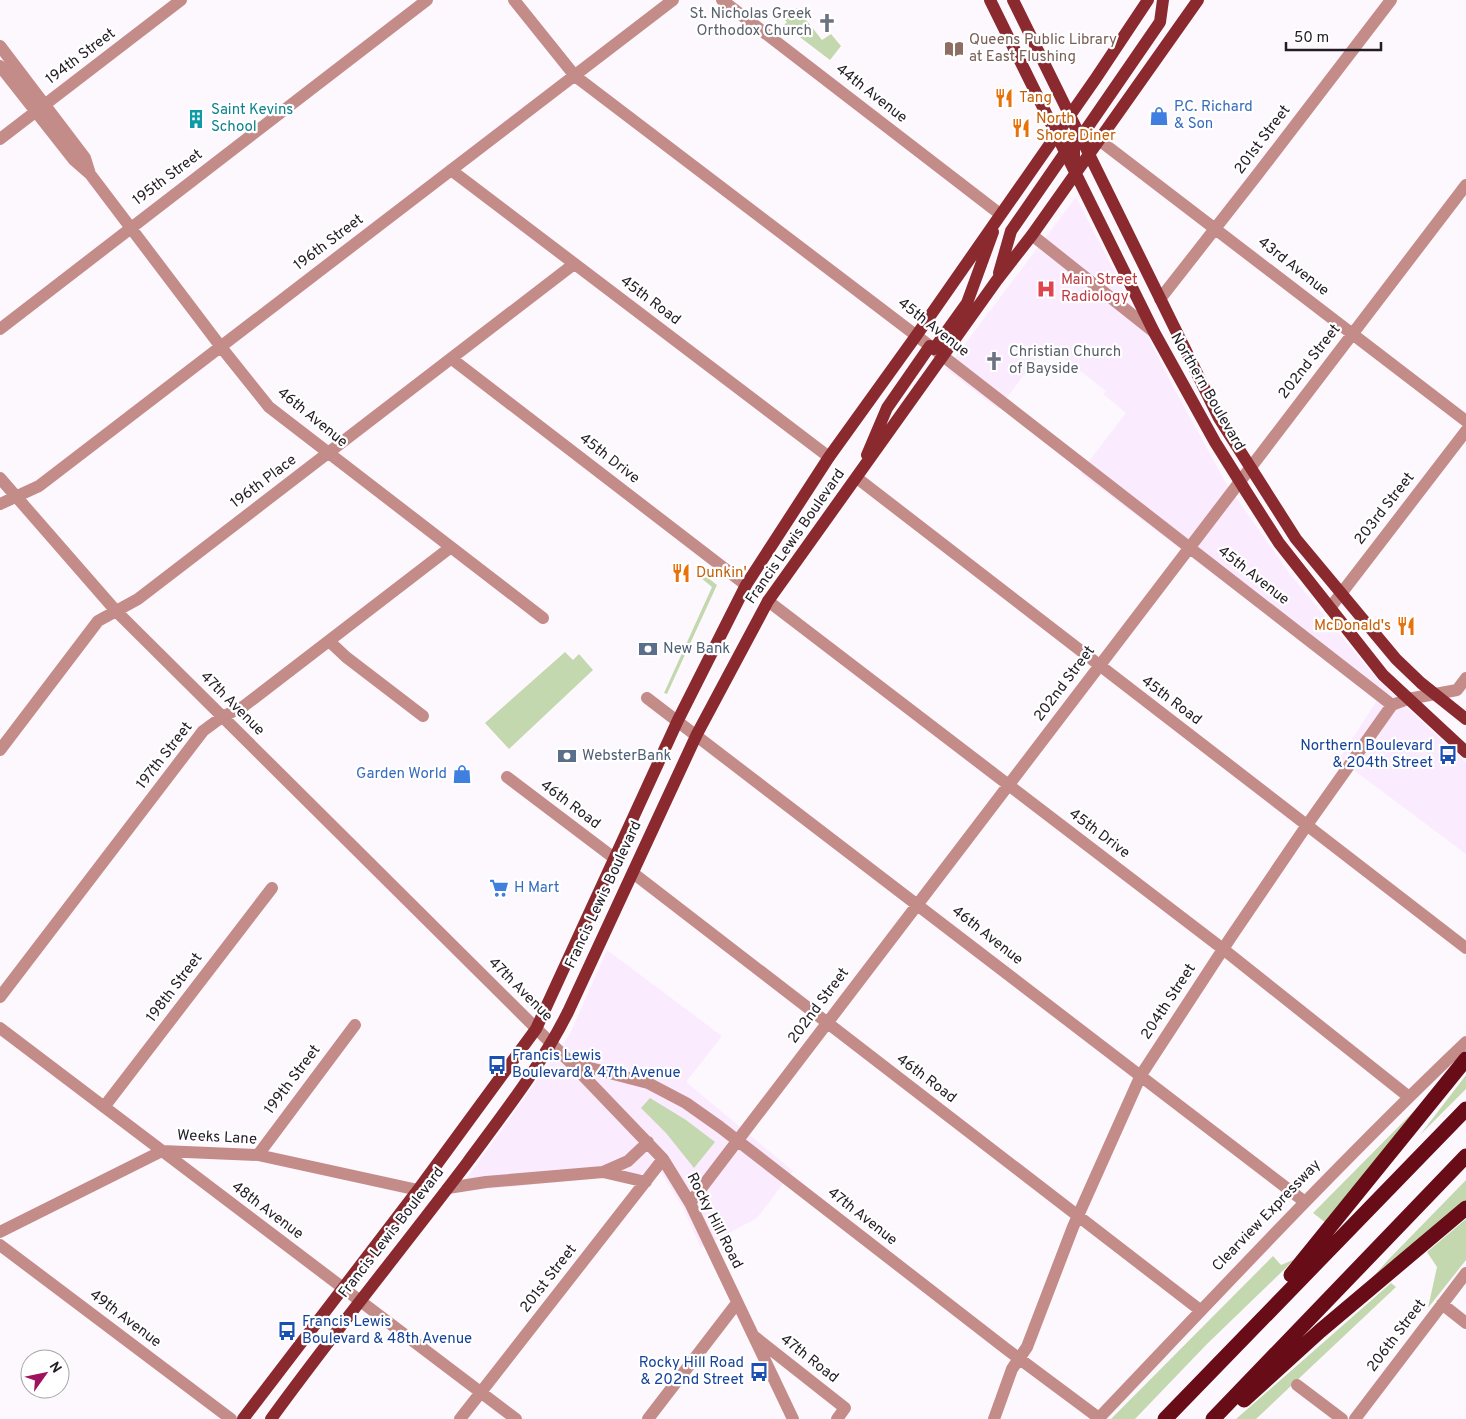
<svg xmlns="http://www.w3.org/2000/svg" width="1466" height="1419" viewBox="0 0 1466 1419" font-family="Overpass,sans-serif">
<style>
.built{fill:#faebfe}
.green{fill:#c3d8ae}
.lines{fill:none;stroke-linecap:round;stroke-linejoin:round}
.minor{stroke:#c48c89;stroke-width:12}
.major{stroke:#8a2a2f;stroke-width:12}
.highway{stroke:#680d18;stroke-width:15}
.labels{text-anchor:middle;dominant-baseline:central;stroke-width:4.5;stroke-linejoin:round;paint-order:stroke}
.worship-label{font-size:15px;fill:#5b616d;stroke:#fff;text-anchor:end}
.education-label{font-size:15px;fill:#785e54;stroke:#fff;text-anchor:start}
.street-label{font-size:15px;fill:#231c25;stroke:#fff}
.food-label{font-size:15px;fill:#c56008;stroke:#fff;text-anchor:start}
.shop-label{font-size:15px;fill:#366cbe;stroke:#fff;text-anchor:start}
.culture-label{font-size:15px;fill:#0d838f;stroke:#fff;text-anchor:start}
.health-label{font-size:15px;fill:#be3a42;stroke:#fff;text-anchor:start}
.service-label{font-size:15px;fill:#4e5e75;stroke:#fff;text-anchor:start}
.transit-label{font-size:15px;fill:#164399;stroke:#fff;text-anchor:end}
</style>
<rect width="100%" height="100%" fill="#fdf8fe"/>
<path class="built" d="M1076,197L1175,390L1226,483L1289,573L1376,678L1466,763V854L1339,759L1378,699L1080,473L1126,413L1103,394L1106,391L1047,345L998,409L946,369Z
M607,950L722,1036L686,1082L793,1171L757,1218L701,1248L683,1208L661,1172L457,1192L570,1034Z"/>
<path class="green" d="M797,8L822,40L831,34L841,46L830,60L784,25L787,22L783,19Z
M698,570L717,585L667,694L664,693L712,587L695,573Z
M565,652L573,660L579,654L593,670L509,749L485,723Z
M1466,1075V1089L1420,1135Z
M650,1098L686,1120L715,1142L694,1168L666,1133L641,1108Z
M1419,1106L1326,1223L1313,1213Z
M1466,1180V1203L1364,1287L1388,1260Z
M1466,1219V1260L1428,1308L1437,1267L1427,1252Z
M1273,1256L1281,1265L1295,1259L1207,1344L1135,1419H1111Z
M1391,1283L1396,1287L1256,1419H1236Z"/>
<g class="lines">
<path class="minor" d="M514,0L575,76L930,346L1392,705
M722,0L1000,214
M0,46L85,158L90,174
M0,66L74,160L90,174L221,347L269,407L543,618
M0,139L181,0
M1099,140L1466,421
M451,170L829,457
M1032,235L1154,332
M1160,299L1257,175L1391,0
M0,329L427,0
M452,359L746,585
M0,478L116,611L571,1063L663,1159L690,1203L793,1419
M857,478L1466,948
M0,504L39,486L673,0
M768,601L1223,949L1409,1097
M1330,608L1466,431
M329,641L346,657L423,716
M647,698L1305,1202
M0,750L98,621L138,599L574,264
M507,777L614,858
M633,873L1200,1310
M0,997L203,731L222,717L244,706L451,547
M0,1028L516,1419
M571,1063L648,1083L686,1103L720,1127L1005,1348L1099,1418
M104,1107L272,888
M258,1155L355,1025
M603,1172L628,1161L648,1142
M448,1188L486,1182L603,1172L646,1182
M690,1203L1466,185
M0,1232L162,1151L258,1155L418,1190
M0,1245L231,1419
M1442,1304L1466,1323
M755,1337L845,1408L837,1419
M1297,1385L1342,1419
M460,1419L663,1159
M648,1419L737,1303
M994,1419L1012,1369L1027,1347L1073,1227L1141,1075L1231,937L1307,825L1392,705L1408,699L1457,690L1466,678
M1098,1419C1219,1292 1339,1163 1466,1042
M1355,1419L1466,1273"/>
<path class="major" d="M990,0L1154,332L1215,442L1247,493L1279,543L1383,675L1466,752
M1013,0L1219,418L1296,539L1396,659L1421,683L1466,719
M1074,166V147L1160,22L1163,0
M999,273L1011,231L1069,147
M934,349L967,303L993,232
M867,455L887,408L930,346
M243,1419L418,1190L536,1029L678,720L746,585L829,457L916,336L1096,78L1148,0
M271,1419C334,1332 402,1249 467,1163C503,1114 541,1066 568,1012L697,734L768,601L997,280L1032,235L1198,0"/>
<path class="highway" d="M1291,1275L1466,1059
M1244,1400L1320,1331L1466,1208
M1165,1419L1466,1109
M1213,1419L1466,1156"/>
</g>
<defs>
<g id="church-bare" transform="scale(1.5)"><path d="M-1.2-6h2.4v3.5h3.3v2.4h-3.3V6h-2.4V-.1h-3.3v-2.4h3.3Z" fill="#6b7280" stroke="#fff" stroke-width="2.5" paint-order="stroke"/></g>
<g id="library-bare" transform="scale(1.5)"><path d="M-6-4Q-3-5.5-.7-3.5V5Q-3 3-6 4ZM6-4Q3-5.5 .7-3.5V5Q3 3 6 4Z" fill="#8d6e63" stroke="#fff" stroke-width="2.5" paint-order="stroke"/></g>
<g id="restaurant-bare" transform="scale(1.5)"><path d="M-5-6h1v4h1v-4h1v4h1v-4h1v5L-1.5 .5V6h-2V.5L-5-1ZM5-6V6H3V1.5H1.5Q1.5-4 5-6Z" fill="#e8710a" stroke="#fff" stroke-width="2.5" paint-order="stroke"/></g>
<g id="shop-bare" transform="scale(1.5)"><path d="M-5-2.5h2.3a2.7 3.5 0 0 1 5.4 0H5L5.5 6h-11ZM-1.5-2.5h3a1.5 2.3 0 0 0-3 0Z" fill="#3f7fe0" stroke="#fff" stroke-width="2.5" paint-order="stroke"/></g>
<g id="building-bare" transform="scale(1.5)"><path d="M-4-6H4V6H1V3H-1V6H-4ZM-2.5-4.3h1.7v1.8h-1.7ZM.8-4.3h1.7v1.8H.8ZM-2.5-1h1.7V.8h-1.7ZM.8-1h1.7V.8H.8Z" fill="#0f9aa8" stroke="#fff" stroke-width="2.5" paint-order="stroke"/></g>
<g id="hospital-bare" transform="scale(1.5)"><path d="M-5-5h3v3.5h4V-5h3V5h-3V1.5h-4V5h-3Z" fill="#e0444e" stroke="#fff" stroke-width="2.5" paint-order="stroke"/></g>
<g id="bank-bare" transform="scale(1.5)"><path d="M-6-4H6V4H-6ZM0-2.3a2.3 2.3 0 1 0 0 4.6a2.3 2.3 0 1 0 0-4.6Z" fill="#5c6f8a" stroke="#fff" stroke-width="2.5" paint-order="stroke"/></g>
<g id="bus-bare" transform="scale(1.5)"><path d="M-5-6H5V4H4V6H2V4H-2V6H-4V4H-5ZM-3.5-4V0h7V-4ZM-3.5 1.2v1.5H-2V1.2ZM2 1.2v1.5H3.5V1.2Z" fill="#1a4fb4" stroke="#fff" stroke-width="2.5" paint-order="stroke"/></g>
<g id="supermarket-bare" transform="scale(1.5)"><path d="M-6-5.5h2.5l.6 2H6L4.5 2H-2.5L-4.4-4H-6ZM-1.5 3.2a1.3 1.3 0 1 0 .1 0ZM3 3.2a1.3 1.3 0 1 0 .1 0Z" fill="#3f7fe0" stroke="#fff" stroke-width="2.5" paint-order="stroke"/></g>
</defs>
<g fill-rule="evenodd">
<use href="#church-bare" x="827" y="23"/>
<use href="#library-bare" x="954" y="49"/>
<use href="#restaurant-bare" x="1004" y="98"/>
<use href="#shop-bare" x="1159" y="116"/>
<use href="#building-bare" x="196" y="119"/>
<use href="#restaurant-bare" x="1021" y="128"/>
<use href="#hospital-bare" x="1046" y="289"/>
<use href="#church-bare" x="994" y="361"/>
<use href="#restaurant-bare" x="681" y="573"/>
<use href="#restaurant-bare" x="1406" y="626"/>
<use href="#bank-bare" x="648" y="649"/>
<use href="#bus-bare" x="1448" y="755"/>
<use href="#bank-bare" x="567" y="756"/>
<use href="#shop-bare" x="462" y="774"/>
<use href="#supermarket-bare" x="499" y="888"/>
<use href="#bus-bare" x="497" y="1065"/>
<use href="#bus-bare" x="287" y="1331"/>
<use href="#bus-bare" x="759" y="1372"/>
</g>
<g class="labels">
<g class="worship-label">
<text x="812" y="14">St. Nicholas Greek<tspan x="812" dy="17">Orthodox Church</tspan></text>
<text x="1009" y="352" text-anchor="start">Christian Church<tspan x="1009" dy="17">of Bayside</tspan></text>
</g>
<g class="education-label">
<text x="969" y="40">Queens Public Library<tspan x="969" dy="17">at East Flushing</tspan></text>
</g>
<g class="street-label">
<text transform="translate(81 57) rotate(-37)">194th Street</text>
<text transform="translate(871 94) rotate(38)">44th Avenue</text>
<text transform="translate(1263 140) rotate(-53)">201st Street</text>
<text transform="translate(168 178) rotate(-37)">195th Street</text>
<text transform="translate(329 243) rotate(-37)">196th Street</text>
<text transform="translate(1293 267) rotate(38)">43rd Avenue</text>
<text transform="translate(650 301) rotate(37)">45th Road</text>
<text transform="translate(933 328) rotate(38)">45th Avenue</text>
<text transform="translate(1310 362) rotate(-52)">202nd Street</text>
<text transform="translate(1207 392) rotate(60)">Northern Boulevard</text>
<text transform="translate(312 418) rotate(39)">46th Avenue</text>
<text transform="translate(609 459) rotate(38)">45th Drive</text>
<text transform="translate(264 482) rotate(-37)">196th Place</text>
<text transform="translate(1385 509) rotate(-52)">203rd Street</text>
<text transform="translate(796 537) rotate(-55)">Francis Lewis Boulevard</text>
<text transform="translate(1253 576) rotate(38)">45th Avenue</text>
<text transform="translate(1065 684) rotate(-53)">202nd Street</text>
<text transform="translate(1171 701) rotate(37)">45th Road</text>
<text transform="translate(232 704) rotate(45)">47th Avenue</text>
<text transform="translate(165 756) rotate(-52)">197th Street</text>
<text transform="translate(570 805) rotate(37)">46th Road</text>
<text transform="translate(1099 834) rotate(37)">45th Drive</text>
<text transform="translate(604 895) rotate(-65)">Francis Lewis Boulevard</text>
<text transform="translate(987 936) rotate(38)">46th Avenue</text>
<text transform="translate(175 988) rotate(-53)">198th Street</text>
<text transform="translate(520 990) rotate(45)">47th Avenue</text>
<text transform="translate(1169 1002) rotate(-57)">204th Street</text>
<text transform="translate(819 1006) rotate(-53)">202nd Street</text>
<text transform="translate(926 1079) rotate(37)">46th Road</text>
<text transform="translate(293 1080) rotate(-53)">199th Street</text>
<text transform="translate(217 1138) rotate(3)">Weeks Lane</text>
<text transform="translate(267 1211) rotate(37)">48th Avenue</text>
<text transform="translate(1267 1216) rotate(-46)">Clearview Expressway</text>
<text transform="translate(862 1217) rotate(38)">47th Avenue</text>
<text transform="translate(714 1221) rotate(63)">Rocky Hill Road</text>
<text transform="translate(392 1233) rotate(-52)">Francis Lewis Boulevard</text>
<text transform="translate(549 1279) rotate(-52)">201st Street</text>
<text transform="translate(125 1319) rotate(37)">49th Avenue</text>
<text transform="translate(1397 1336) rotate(-53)">206th Street</text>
<text transform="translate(809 1359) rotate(38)">47th Road</text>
</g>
<g class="food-label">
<text x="1019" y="98">Tang</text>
<text x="1036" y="119">North<tspan x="1036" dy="17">Shore Diner</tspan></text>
<text x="696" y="573">Dunkin'</text>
<text x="1391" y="626" text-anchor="end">McDonald's</text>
</g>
<g class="shop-label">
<text x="1174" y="107">P.C. Richard<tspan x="1174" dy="17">&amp; Son</tspan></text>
<text x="447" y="774" text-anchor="end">Garden World</text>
<text x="514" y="888">H Mart</text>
</g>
<g class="culture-label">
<text x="211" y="110">Saint Kevins<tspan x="211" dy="17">School</tspan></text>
</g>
<g class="health-label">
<text x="1061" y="280">Main Street<tspan x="1061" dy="17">Radiology</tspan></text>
</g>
<g class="service-label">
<text x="663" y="649">New Bank</text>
<text x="582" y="756">WebsterBank</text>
</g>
<g class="transit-label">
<text x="1433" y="746">Northern Boulevard<tspan x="1433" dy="17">&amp; 204th Street</tspan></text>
<text x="512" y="1056" text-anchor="start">Francis Lewis<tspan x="512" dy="17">Boulevard &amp; 47th Avenue</tspan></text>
<text x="302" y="1322" text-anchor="start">Francis Lewis<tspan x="302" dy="17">Boulevard &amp; 48th Avenue</tspan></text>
<text x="744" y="1363">Rocky Hill Road<tspan x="744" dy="17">&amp; 202nd Street</tspan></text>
</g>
</g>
<g transform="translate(45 1374) rotate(57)"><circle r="24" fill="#ffffff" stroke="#a7a4a8"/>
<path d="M0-4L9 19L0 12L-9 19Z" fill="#9f125e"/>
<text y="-8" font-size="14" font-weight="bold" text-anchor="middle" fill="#231c25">N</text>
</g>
<path d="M1286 42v8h95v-8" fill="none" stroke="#231c25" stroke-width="2.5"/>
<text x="1294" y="42" font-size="15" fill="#231c25" stroke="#ffffff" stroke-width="4" paint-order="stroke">50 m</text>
</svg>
